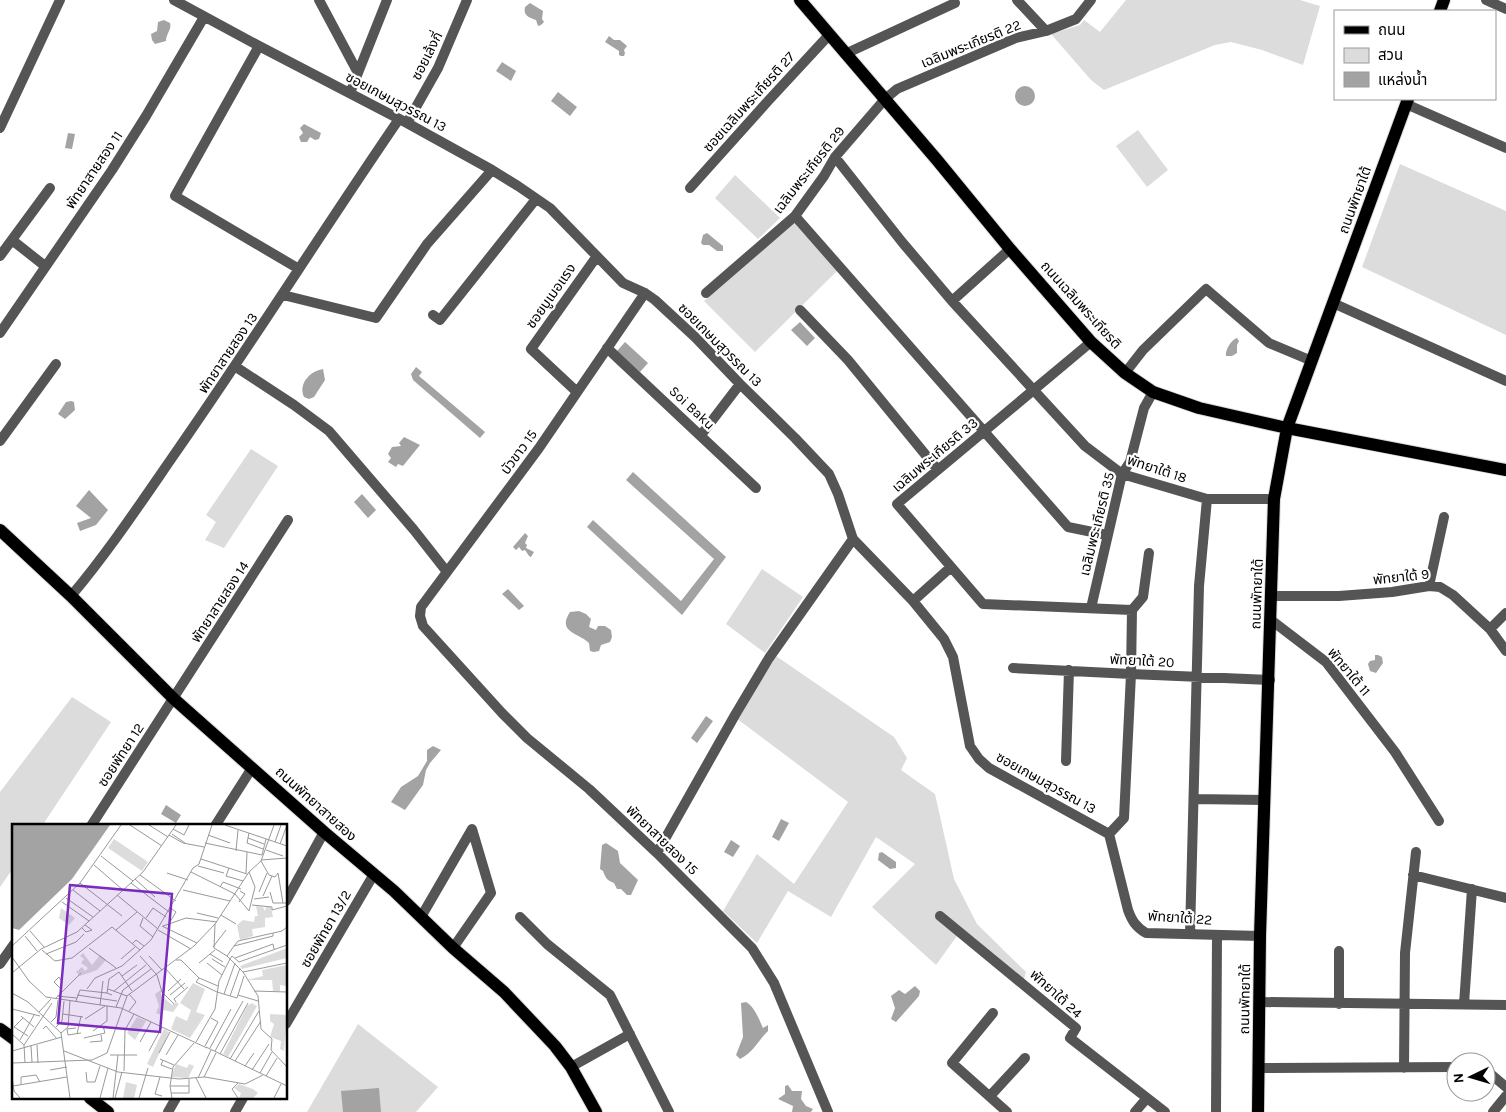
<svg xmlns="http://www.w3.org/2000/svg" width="1506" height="1112" viewBox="0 0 1506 1112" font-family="Karla,'Noto Sans Thai',sans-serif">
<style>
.green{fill:#dcdcdc}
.water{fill:#a3a3a3}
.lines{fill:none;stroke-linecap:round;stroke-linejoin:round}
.major-casing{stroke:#dbdbdb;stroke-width:14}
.minor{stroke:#555;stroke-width:10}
.major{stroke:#000;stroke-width:12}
.labels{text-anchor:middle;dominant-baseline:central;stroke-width:4.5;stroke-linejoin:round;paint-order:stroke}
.street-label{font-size:14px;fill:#000;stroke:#fff}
.inset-road{fill:none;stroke:#999;stroke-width:1}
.view{fill:#7b2cbf;fill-opacity:0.15;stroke:#7b2cbf;stroke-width:2.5}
.inset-edge{fill:none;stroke:#000;stroke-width:2.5}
</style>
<rect width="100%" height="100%" fill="#fff"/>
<path class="green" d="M1126,0H1300L1320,6L1303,65L1262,50L1231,42L1215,45L1104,90L1091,80L1051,34L1080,25L1084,20L1100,32Z
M1138,130L1168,170L1147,187L1116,146Z
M1400,164L1506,211V335L1362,267Z
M735,175L780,218L758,239L715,198Z
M791,222H796L838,270L755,352L704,301Z
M251,449L278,466L224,548L205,540L216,522L206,515Z
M762,569L803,597L765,653L726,624Z
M776,656L894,737L907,758L901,770L935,794L954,879L977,924L1026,972L1023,982L962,929L936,965L872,907L915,864L876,837L831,917L788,891L757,943L723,911L757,854L794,884L848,802L736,718Z
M72,697L111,722L42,826H14V867L0,887V792Z
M358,1024L438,1087L416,1112H307Z"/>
<path class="water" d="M530,3L543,11L542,19L544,22L541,25L538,26L536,20C529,17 523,16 525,7Z
M164,20L170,23C172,29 166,34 166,41L155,44L152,40L151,34L157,31L158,22Z
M609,36L614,40H620L627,46L624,50L625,53L624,56H621L619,55V51L605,42Z
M502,62L516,71L511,81L496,71Z
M1015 96a10 10 0 1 1 20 0a10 10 0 1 1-20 0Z
M558,92L577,107L570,116L551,101Z
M304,124L321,133L319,139L315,140L310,137L307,142H301L299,137L303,133L300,128Z
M68,133L75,134L72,149L65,148Z
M707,233L723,246V251H717L709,245H703L701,243L703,235Z
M800,322L815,338L807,346L791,330Z
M1237,338L1239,341L1237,345V353L1232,356H1226C1225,350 1231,340 1237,338Z
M625,342L648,363L640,372L617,351Z
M416,367L422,372L419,376L485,432L480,438L413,380L411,374Z
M323,369L325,380L314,397L309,399L304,397C298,384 310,371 323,369Z
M71,401L74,402L75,410L65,419L58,414L66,402Z
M404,437L420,445L403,466L398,464L396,467L388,462L391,458L388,454L392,447L401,446L399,443Z
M633,472L726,557L682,615L587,527L593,520L681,601L714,559L626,480Z
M89,490L108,510L96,525L80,531L77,523L91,518L76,506Z
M362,494L376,510L368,518L354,502Z
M525,533L528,536L525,543L527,545L526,548L534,552L531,557L529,556L525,550L522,551L519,547L516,550L513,547Z
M508,589L524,606L519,610L502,594Z
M579,611L586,614L591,619L589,627L596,630L598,626H605L611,630L612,637L610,642L601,645L599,651L594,652L590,651L589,643C577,632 557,632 570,612Z
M1375,655H1378L1382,657L1383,663L1376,673L1370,671L1368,664L1370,661L1375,660Z
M706,716L713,721L697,743L691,738Z
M433,746L441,750L430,763L426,770L423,785L405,810L391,802L401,787L418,776L427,761V750Z
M166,805L181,815L176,823L161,814Z
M781,819L789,823L779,841L772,837Z
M731,840L740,846L733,857L724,852Z
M606,843L618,851L620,863L638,880L631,895H627L621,889H617L614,883C607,880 606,879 603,871L600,869L602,845Z
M882,852L896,862V868L890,869L878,860L879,853Z
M915,986L920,991L919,996L896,1022L891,1019L895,1008L891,996L899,990L905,994Z
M746,1002C754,1006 759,1019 763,1028L768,1025V1031C758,1041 753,1053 740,1059L736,1055L743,1037L741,1003Z
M788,1085L792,1091H802L801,1099L806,1106L813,1109L811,1112H792L793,1106L778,1099L785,1094V1086Z
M379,1088L381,1112H343L341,1091Z"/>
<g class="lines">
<g class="major-casing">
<path id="major" d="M800,0L937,160L1010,249L1091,342L1125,373L1153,392L1199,408L1287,428L1506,470
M1440,11L1444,0
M0,530L71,596L174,699L324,832L394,891L453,948L504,992L555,1046L571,1067L596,1112
M0,1029L14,1039
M90,1098L108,1112
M1258,1112L1260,936L1274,499L1287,428L1408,99"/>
</g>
<path class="minor" d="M174,0L259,46L407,123L492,170L518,186L550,208L623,283L645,293L655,300L695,337L740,384L795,438L829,474L838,494L853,539L913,601L944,639L953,657L970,746L979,759L989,768L1109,834
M319,0L358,73
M1017,0L1046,31
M1486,0L1506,9
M259,46L175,196L299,269
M845,54L955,3
M350,93L387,0
M1406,104L1506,148
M407,123L438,68L467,0
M0,128L60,0
M835,157L902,242L952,301L1085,446L1122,474L1207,499H1274
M690,188L768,101L829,35
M795,216L1068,527L1107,535
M12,240L45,266
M0,256L50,188
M645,293L539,448L421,607L420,616L423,626L502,713L527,738L589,789L657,853L752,948L774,983L828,1112
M706,293L795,216L824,176L835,157L885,99L897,89L1016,38L1046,31L1076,19L1091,0
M283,295L376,318L427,244L492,170
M952,301L1010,249
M1333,303L1506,381
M800,310L848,360L938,470
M433,315L440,320L536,199
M0,333L112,170L146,116L204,17
M1091,342L897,504L983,604L1132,610L1143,597L1149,553
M607,348L756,488
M236,367L294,405L329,431L414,530L447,572
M1125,373L1143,350L1206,289L1269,343L1312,361
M577,392L531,349L597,256
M701,435L740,384
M0,441L56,364
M1429,586L1444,517
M71,596C109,551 142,501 176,452C252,343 323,230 399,119
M1272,596H1339L1392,592L1429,586L1440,587L1453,595L1490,629L1506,651
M913,601L951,567
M1091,608L1122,474L1130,462L1144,408L1153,392
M1271,620L1326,662L1395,752L1439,821
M1490,629L1506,613
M1013,668L1131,674L1270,680
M1066,761L1069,670
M1194,799L1265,800
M91,826L288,520
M215,826L252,768
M1109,834L1124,818L1131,674L1132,610
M1109,834L1128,910C1132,921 1136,927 1146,933L1260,936
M657,853L735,715L769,658L853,539
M1413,875L1506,898
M286,901L324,832
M940,916L1076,1028L1070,1038L1165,1112
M421,917L472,829L491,893L453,948
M520,917L547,944L610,995L669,1112
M1190,934L1199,586L1207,499
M0,964L14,944
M1260,1002L1506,1005
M1339,1004V951
M1464,1004L1472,889
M993,1013L952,1063L1007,1112
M286,1024L374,874
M571,1067L630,1034
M1259,1068L1456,1067
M1404,1068L1405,953L1416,852
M1486,1070L1506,1087
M990,1096L1025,1058
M168,1112L176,1098
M235,1112L243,1098
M1135,1112L1147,1098
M1216,1112L1217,935
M1493,1112L1506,1096"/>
<use href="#major" class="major"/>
</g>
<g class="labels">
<g class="street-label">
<text transform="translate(971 44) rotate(-22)">เฉลิมพระเกียรติ 22</text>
<text transform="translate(427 56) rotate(-63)">ซอยเล้งกี่</text>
<text transform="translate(396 102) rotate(28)">ซอยเกษมสุวรรณ 13</text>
<text transform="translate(749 102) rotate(-48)">ซอยเฉลิมพระเกียรติ 27</text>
<text transform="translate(94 170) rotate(-56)">พัทยาสายสอง 11</text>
<text transform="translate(809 170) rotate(-52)">เฉลิมพระเกียรติ 29</text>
<text transform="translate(1355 200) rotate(-70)">ถนนพัทยาใต้</text>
<text transform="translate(551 296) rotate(-55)">ซอยบูเมอแรง</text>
<text transform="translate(1081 305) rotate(48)">ถนนเฉลิมพระเกียรติ</text>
<text transform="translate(720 345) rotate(45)">ซอยเกษมสุวรรณ 13</text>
<text transform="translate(228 353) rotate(-56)">พัทยาสายสอง 13</text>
<text transform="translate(692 408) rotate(43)">Soi Baku</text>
<text transform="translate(519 452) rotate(-54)">บัวขาว 15</text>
<text transform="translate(935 455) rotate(-40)">เฉลิมพระเกียรติ 33</text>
<text transform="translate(1157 469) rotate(18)">พัทยาใต้ 18</text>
<text transform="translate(1097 524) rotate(-76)">เฉลิมพระเกียรติ 35</text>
<text transform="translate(1401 577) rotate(-6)">พัทยาใต้ 9</text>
<text transform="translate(1257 594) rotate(-88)">ถนนพัทยาใต้</text>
<text transform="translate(220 602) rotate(-57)">พัทยาสายสอง 14</text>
<text transform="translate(1142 661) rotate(3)">พัทยาใต้ 20</text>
<text transform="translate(1349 672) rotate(50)">พัทยาใต้ 11</text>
<text transform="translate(121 755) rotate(-57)">ซอยพัทยา 12</text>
<text transform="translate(1046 783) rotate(29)">ซอยเกษมสุวรรณ 13</text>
<text transform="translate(316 804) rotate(42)">ถนนพัทยาสายสอง</text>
<text transform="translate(662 840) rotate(44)">พัทยาสายสอง 15</text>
<text transform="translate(1180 918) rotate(4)">พัทยาใต้ 22</text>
<text transform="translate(326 929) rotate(-60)">ซอยพัทยา 13/2</text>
<text transform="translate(1056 994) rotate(42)">พัทยาใต้ 24</text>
<text transform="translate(1245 999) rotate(-89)">ถนนพัทยาใต้</text>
</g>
</g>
<g transform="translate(12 824)">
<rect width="275" height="275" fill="#fff"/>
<path d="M102,15L136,38L130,47L96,24ZM244,82L251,83L253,87L254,83H259L261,93L253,94V103L240,105L241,112L228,116L225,101L231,96L242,98L243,92H246ZM49,84L63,94L57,101L47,94ZM275,124V134L230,145L228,142ZM71,129L80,141L88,131L94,136L85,146L68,152L64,148L70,143L73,147L76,144L69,139L72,135L68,132ZM275,141V167L274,162L268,161V167H261L260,156H235L251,152L250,146ZM181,159L193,165L184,188L193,191L178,214L159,205L164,192L175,197L179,186L168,179ZM149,166V171L160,181L164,178L167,180L161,188L151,186L149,191L144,189L147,182L143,170ZM240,179L245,182L216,233L211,230L235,182ZM258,190L275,191L272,227L268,225L269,217L258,213L262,200L258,197ZM125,193L134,197L123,216L115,209ZM152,205L157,208L141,243L135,240ZM164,240L175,244L177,240L182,242L176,254L159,253ZM114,258L125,261L122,274H111ZM227,260L241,265L246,269L241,274H227L229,269L222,264Z" fill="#dcdcdc"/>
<path d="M0,1H98L60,55L7,106L0,104Z" fill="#a3a3a3"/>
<path class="inset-road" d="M118,1L150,22M137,1L156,13M213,1L275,22M161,5L172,11L177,1M237,9L235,19L251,25M160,10L173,19M157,11L171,19L192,23M196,11L218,19M236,14L252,20M263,18L269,1M193,19L250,31L254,15M268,20L275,1M254,26L271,32M224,27L226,6M89,32L121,57M189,35L235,50M249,36L275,34M249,37L257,51L263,53L266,49L271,79M82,41L111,66M186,42L212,49M217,44L214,52L231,57M179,48L223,70L237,87L243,63L237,48M155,49L176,56M234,49L235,28M128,51L164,77M123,55L143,73M68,59L110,92M119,59L157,88M208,63L211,58L229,65M61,66L88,87M171,66L218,77M247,68L255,49M258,68L261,79H275M105,71L146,105M251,72L260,52M54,74L81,93M242,75L257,73M50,78L77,97M227,78L233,70L228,67M240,81L260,83V86L275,82M185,89L206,94M209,91L224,100M131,94L128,102L141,113M134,94L141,84L154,93M158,98L164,88L160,85M203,100L202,124L215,132L231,148L246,172L249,205L260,215L259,226L275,243M150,102L185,119M151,102L174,94L205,98M70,104L74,108L80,106L73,101M104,106L125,88M146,106L179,125M18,107L32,123M13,112L25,127M120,120L124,116L132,122M0,122L68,59L109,1M222,122L226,117L270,107L275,103M201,123L214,106M77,124L104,144M30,126L43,137L60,134L100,103L128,126M34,130L64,118L72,110M198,130L211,138M128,132L145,151L150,168L162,180M137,132L150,146M215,132L222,122L261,112V109M0,133L17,157L34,173L109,184L195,224M223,134L261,120L262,125M109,135L123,123M200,135L213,143M218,135L220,132L227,138L275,121M164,136H169L187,154L206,162M187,139L203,126M195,139L210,151M153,144L172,165M231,148L275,139M0,149L29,125L65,108L131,48L164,1M110,152L125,141M187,154L184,158L205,168M49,156L47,153L42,158L50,166M75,165L83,154L110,142L139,116L181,44L187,40L200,1M96,165L115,172M102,167L134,141M156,167L169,155M242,167L275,168M205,168L225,174L232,152M0,169L16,178L49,209L58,274M212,170L223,139M65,171L105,177M100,171L95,169L97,155L107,148L120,167M158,171L173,159M226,171L246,177M45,172L65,174M218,172L228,144M43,175L69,149M64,177L68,166L95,169M164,178L162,175L176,163M88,181L91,157M104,183L111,166L139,145M0,185L28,192M117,187L124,178L117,170M27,188L39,175M51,190L71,193M9,192L22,203M11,194L2,203L16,212M73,195L93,182M39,198L44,193L46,176M44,203L50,197L52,177M64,204L55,205L56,211L69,209M31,205L34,202L45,215M81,207L95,197V182M49,209L56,203L58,177M0,210L12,221L13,239M65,210L69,192M72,214L93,209L91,202M8,216L22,191M78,218L90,217L89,211M128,218L139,198M184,218L203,185L207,157L218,135M12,221L40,179M25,221L26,239M19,222L20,238M193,222L206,198L199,194M194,223L275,262M198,224L219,185M0,227L50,213M52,227L106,248L167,255L193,253L233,260L251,251M137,227L150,203M203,227L231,177M147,229L158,208M208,230L236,179M98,231H125M154,231L166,211M148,235L162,241M218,235L247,187M151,236L149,241L160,245M223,237L249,197M0,239L80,236L95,229L115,172L182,122L203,100L237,48L249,37L262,1M233,242L242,229M38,246L55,243M240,246L257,220M112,247L113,206L122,190M74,248L75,258H83L88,242M248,249L260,228M254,252L265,234M0,253L2,267L8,274M148,253L143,270L150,272M192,253L204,229M184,254L194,274M186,254L199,226M9,260V253L24,251L28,258M1,262L55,253M158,262H177M159,269H177V255M88,274L96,244M101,274L106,231M103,274L110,248M127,274L136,244M160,274L158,262L161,243L182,219M226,274L220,265L226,259M262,274L269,260"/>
<path class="view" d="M58,61L160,70L148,208L46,199Z"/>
<rect width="275" height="275" class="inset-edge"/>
</g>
<rect x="1334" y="10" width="162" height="90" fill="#ffffff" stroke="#999999"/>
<rect x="1344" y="26" width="25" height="8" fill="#000000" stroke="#999999"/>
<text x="1378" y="35" font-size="15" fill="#000000">ถนน</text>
<rect x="1344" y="48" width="25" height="15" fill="#dcdcdc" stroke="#999999"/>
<text x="1378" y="60" font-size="15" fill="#000000">สวน</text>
<rect x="1344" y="72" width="25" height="15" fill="#a3a3a3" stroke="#999999"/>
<text x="1378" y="85" font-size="15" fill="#000000">แหล่งน้ำ</text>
<g transform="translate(1471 1077) rotate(265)"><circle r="24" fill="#ffffff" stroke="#999999"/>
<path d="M0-4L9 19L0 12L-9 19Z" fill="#000000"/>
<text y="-8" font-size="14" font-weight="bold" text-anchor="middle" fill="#000000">N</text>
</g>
</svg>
